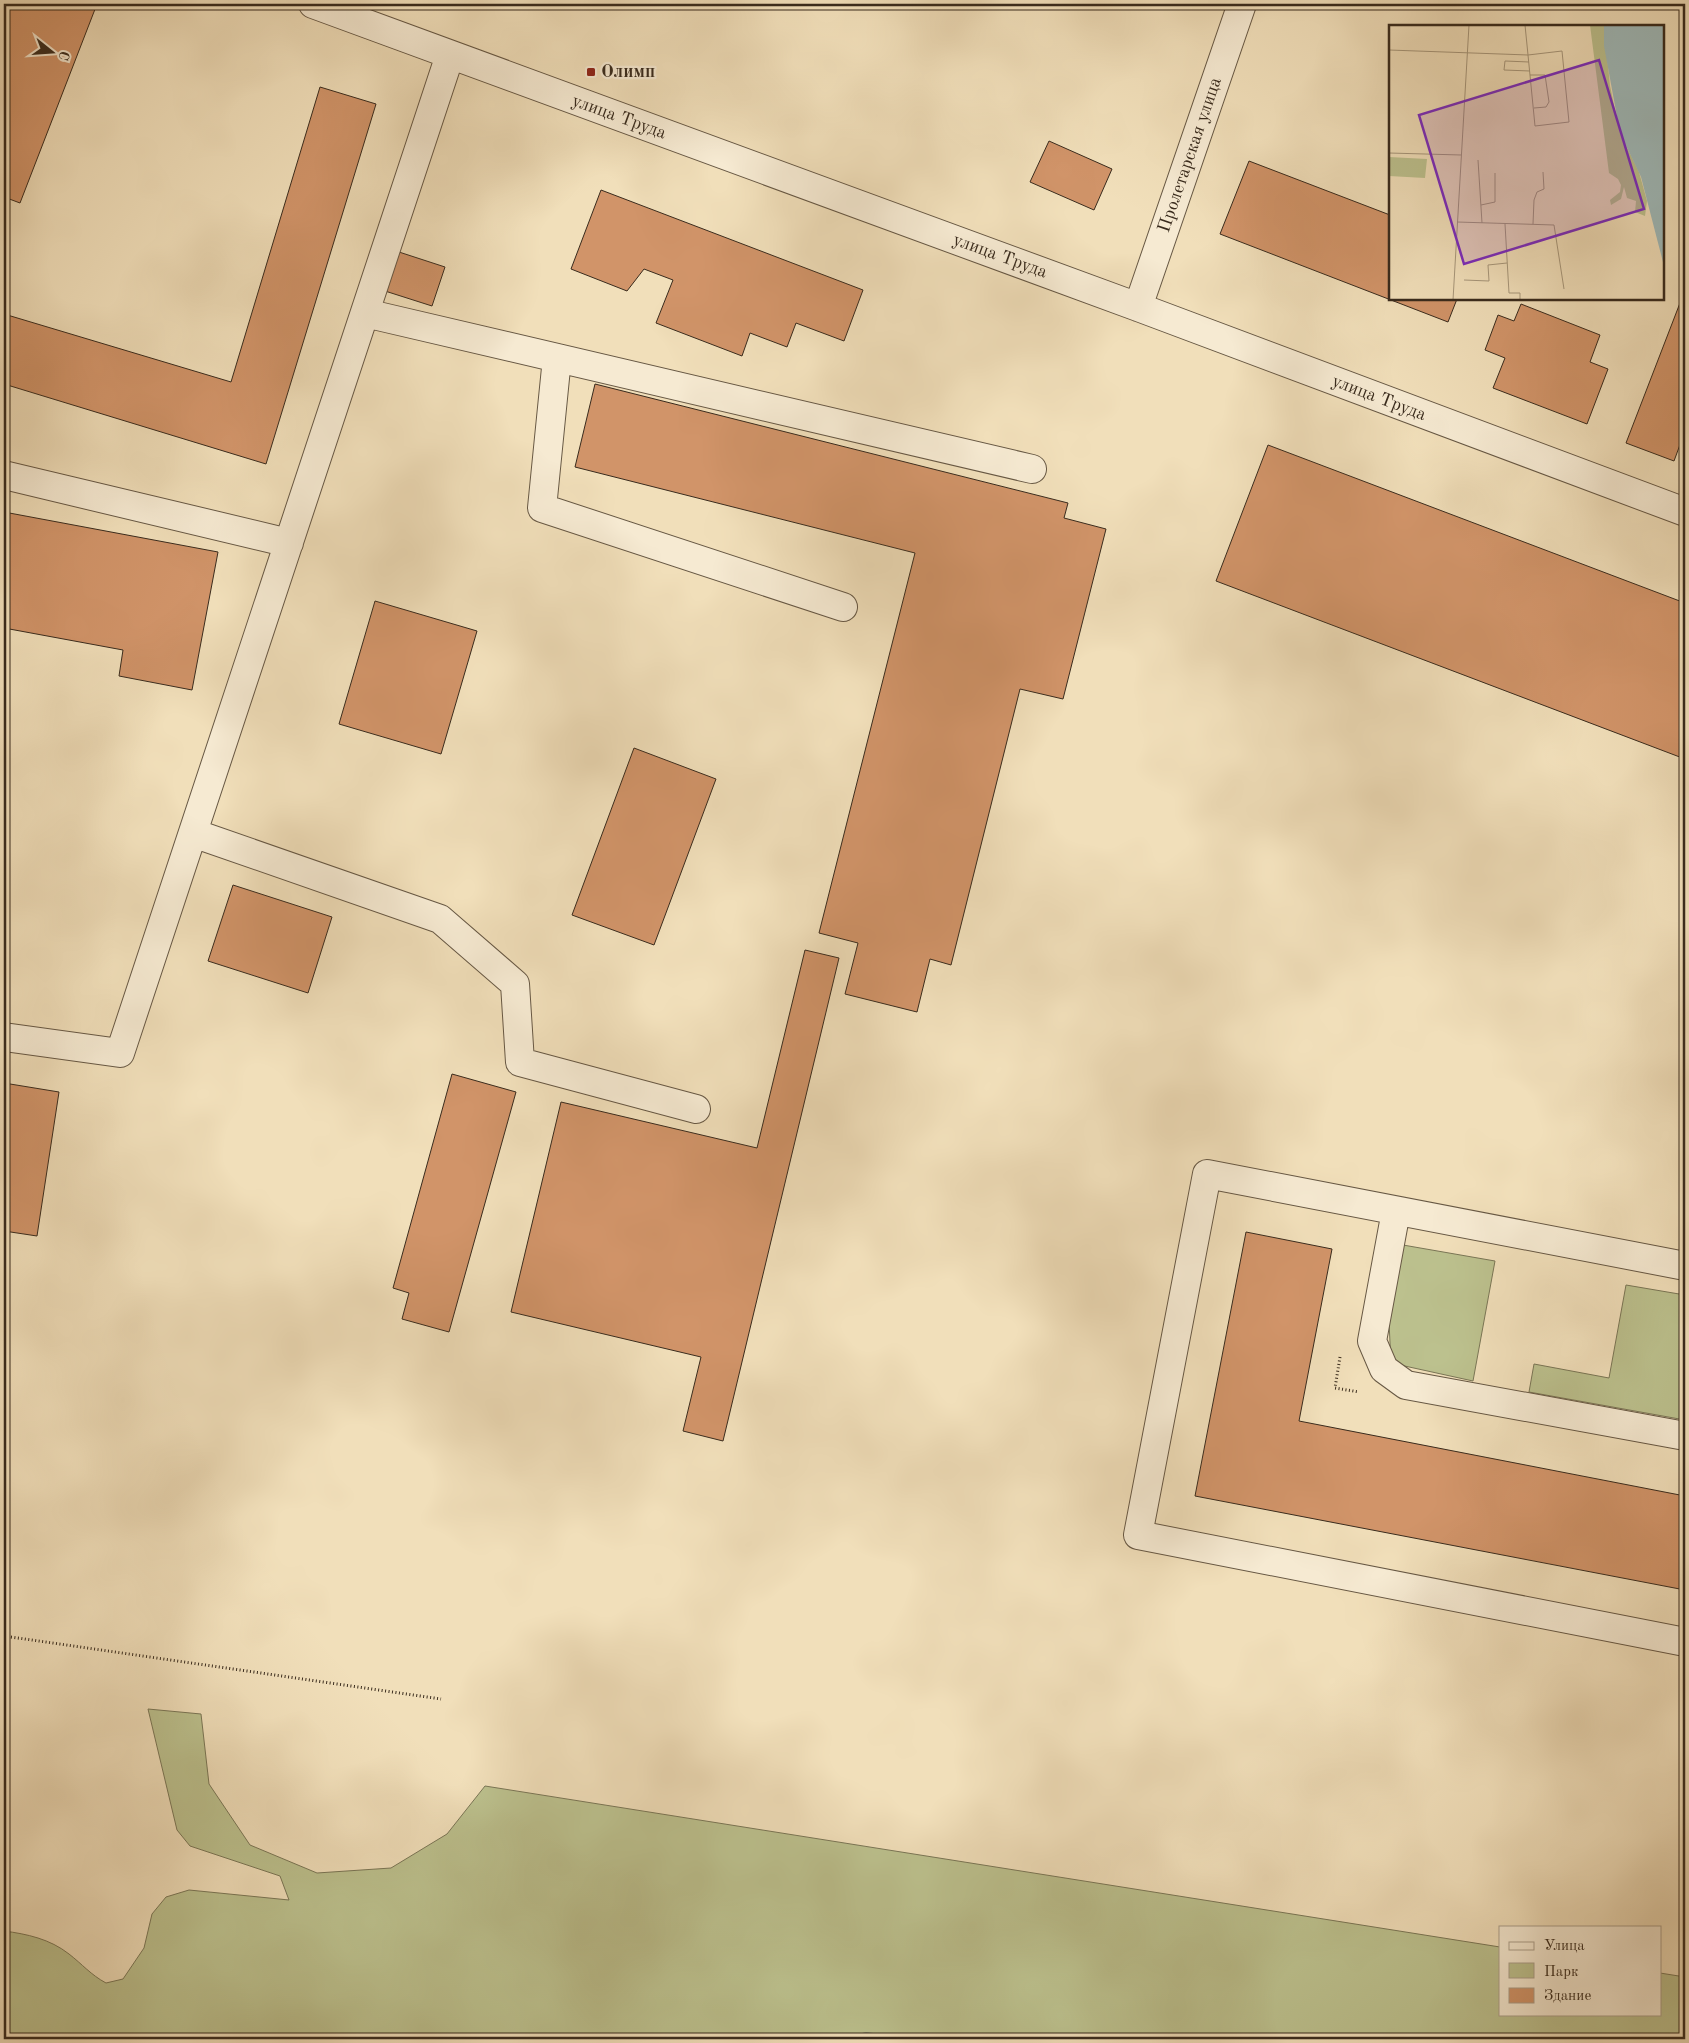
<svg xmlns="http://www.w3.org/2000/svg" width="1689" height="2043" viewBox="0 0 1689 2043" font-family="'Old Standard TT',serif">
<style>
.green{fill:#bcc18e;stroke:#7a7656}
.water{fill:#9fbaba;stroke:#76817b}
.building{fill:#d19469;stroke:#392b1d}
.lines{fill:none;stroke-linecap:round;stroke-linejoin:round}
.minor-casing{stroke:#675844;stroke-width:30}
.path{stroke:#392b1d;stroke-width:3;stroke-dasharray:1 2.5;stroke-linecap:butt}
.minor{stroke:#f6ead2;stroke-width:28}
.poi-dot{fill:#8f2418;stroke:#f6ead2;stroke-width:2}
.labels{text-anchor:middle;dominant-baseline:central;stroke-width:4.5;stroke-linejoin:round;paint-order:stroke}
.poi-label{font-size:18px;font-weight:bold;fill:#392b1d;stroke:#f6ead2;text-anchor:start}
.street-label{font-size:18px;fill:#392b1d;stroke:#f6ead2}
.inset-road{fill:none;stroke:#a7977b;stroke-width:1}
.view{fill:#7b2cbf;fill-opacity:0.15;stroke:#7b2cbf;stroke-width:2.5}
.inset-edge{fill:none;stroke:#392b1d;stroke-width:2.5}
</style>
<rect width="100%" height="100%" fill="#f1dfba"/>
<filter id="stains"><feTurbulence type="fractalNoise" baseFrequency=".004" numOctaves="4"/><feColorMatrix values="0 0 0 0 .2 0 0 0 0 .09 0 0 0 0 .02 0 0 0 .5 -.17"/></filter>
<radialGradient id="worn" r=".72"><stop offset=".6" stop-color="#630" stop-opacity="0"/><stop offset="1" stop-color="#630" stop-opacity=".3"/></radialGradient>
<path class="green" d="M1403,1245L1495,1261L1473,1381L1391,1363L1389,1322Z
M1626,1285L1685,1295V1420L1529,1392L1534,1364L1609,1378Z
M148,1709L201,1714L209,1784L250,1845L317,1873L391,1868L447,1834L485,1786L1500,1947V2014H1660V1973L1685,1977V2039H946L866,2033L822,2039H4V1931C27,1934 50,1939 69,1954C82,1964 91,1975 106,1983L123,1979L144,1948L152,1914L166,1897L189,1890L289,1900L280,1876L190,1846L177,1830Z"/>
<path class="water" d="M866,2033L946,2039H822Z"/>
<path class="building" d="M4,4H97L20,203L4,197Z
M320,87L376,104L266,464L4,384V314L231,382Z
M1049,141L1112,169L1094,210L1030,182Z
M1249,161L1390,215V299H1457L1448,322L1220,234Z
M601,190L863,290L844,341L796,323L787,347L750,333L742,356L656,323L673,280L644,269L627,291L571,269Z
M399,252L445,267L432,306L385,291Z
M1685,290V431L1674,461L1626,443Z
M1521,304L1600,335L1590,362L1608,369L1587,424L1493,388L1505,358L1485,350L1498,315L1514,321Z
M595,384L1068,503L1064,518L1106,529L1063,699L1020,689L951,965L930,959L917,1012L845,994L858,943L819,933L915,553L575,467Z
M1268,445L1685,603V759L1216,581Z
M4,512L218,552L192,690L119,676L123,650L4,628Z
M375,601L477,631L441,754L339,724Z
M634,748L716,779L654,945L572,915Z
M233,885L332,917L308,993L208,961Z
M805,950L839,958L723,1441L683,1431L701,1357L511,1312L561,1102L757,1148Z
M452,1074L516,1092L449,1332L402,1319L409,1293L393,1288Z
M4,1083L59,1092L37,1236L4,1231Z
M1246,1232L1332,1249L1299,1421L1685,1496V1590L1195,1496Z"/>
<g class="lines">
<g class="minor-casing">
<path id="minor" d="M313,4L1138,307L1685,512
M1138,307L1242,4
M365,313L1032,469
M557,358L542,508L843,607
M4,475L289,543
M193,833L440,919L515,984L520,1062L696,1109
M4,1037L120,1053L450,55
M1396,1211L1372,1341L1384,1369L1406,1385L1685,1436
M1685,1266L1207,1174L1138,1535L1685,1642"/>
</g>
<path class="path" d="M1340,1357L1335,1388L1359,1392
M4,1636L441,1699"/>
<use href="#minor" class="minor"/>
</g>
<rect class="poi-dot" x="586" y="67" width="10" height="10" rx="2.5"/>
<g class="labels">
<g class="poi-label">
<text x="601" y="72">Олимп</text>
</g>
<g class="street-label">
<text transform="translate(619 117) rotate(20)">улица Труда</text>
<text transform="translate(1190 155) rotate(-71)">Пролетарская улица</text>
<text transform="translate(1000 256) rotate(20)">улица Труда</text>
<text transform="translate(1379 398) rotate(21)">улица Труда</text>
</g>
</g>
<g transform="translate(1389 25)">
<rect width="275" height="275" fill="#f1dfba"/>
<path d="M201,0H215L221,61L231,108L250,147L258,176L256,191L246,187L247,176L238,173L235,162L232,174L222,180L221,175L231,167L232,160L229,154L220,148ZM0,132L38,134L36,153L0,151Z" fill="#bcc18e"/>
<path d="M215,0H275V241L252,152L231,108L215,21Z" fill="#9fbaba"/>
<path class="inset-road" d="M0,25L139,30L136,0M173,26L180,97L146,101L139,30ZM140,37L116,36L115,45L141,46M141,50H156L160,77L157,82L145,83M0,128L72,130M89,135L93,198M92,180L106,177V148M68,197L165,200L175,264M116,199L120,268H131V275M144,199L145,175L148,167L155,164L154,147M75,255L100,256L99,240L118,238M64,275L80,0"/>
<path class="view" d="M210,35L255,184L75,239L30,90Z"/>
<rect width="275" height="275" class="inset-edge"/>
</g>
<rect width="1689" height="2043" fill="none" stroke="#f1dfba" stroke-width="20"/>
<rect x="5" y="5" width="1679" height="2033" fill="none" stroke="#392b1d" stroke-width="2.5"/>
<rect x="10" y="10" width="1669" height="2023" fill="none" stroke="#392b1d"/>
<rect x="1499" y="1926" width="162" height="90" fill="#f6ead2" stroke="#aa9e8a"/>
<rect x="1509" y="1942" width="25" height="8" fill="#f6ead2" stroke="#aa9e8a"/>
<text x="1544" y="1950" font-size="15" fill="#392b1d">Улица</text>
<rect x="1509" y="1963" width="25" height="15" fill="#bcc18e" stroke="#aa9e8a"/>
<text x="1544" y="1976" font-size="15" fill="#392b1d">Парк</text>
<rect x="1509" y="1988" width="25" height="15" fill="#d19469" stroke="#aa9e8a"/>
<text x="1544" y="2000" font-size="15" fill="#392b1d">Здание</text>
<g transform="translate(52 52) rotate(107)" stroke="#f6ead2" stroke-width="4" paint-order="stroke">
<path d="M0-4L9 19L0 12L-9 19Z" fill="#392b1d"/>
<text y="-8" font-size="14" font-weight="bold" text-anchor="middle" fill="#392b1d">С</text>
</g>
<rect width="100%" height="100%" filter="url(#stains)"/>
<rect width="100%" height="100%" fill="url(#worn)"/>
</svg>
